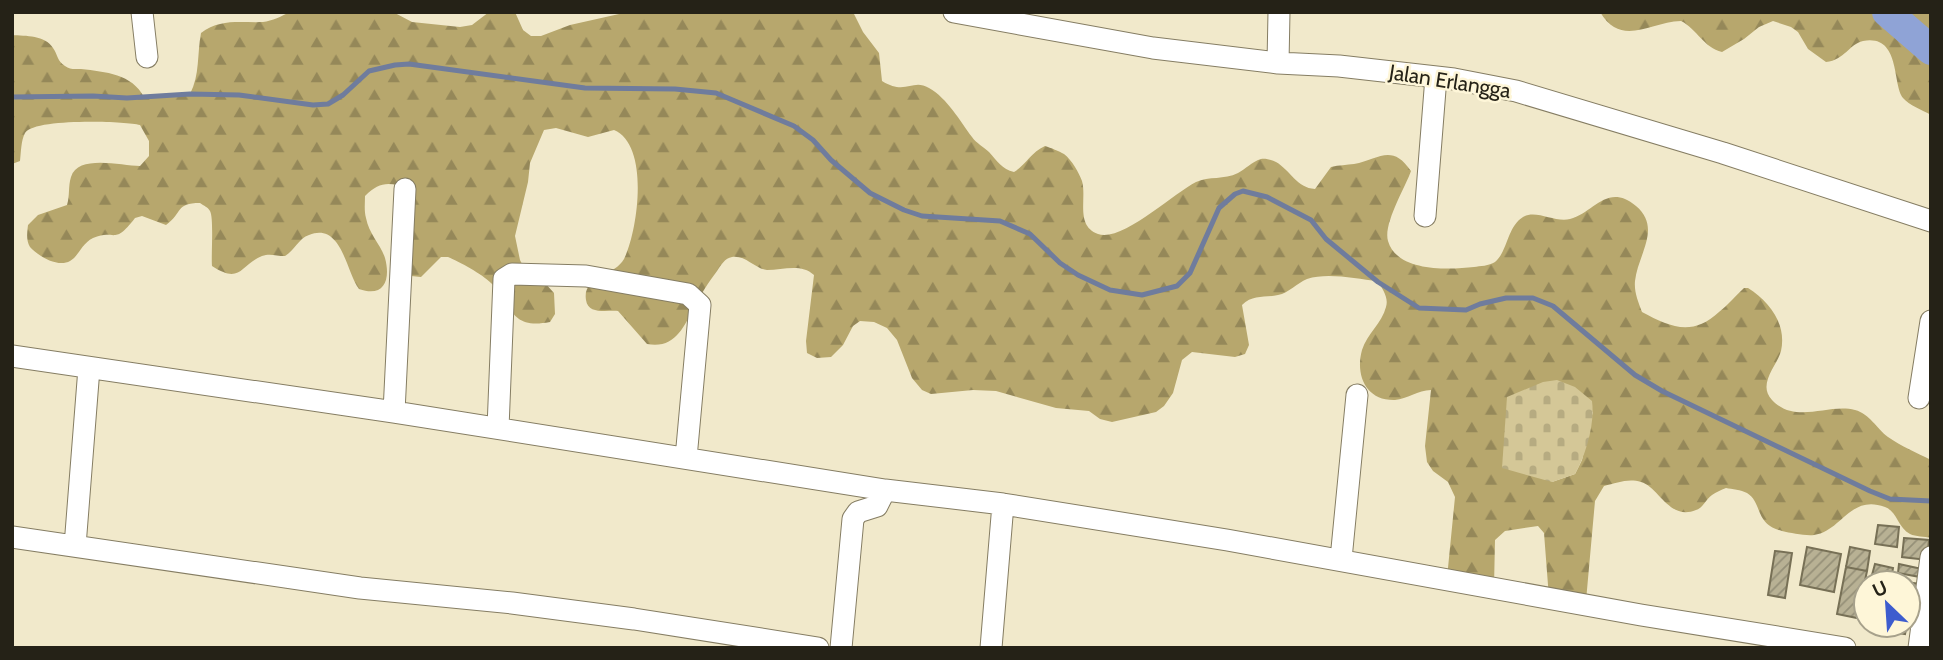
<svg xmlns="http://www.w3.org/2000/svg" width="1943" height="660" viewBox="0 0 1943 660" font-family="Cabin,sans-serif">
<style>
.forest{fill:url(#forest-firs);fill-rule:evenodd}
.cemetery{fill:url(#cemetery-stones)}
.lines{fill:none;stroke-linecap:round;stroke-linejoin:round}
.stream{stroke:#6f7c9d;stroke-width:5}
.river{stroke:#8fa3d6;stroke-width:30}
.building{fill:url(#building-hatch);stroke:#777056;stroke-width:2}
.minor-casing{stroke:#857d63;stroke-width:23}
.minor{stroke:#fff;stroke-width:21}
.labels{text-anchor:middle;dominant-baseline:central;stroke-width:5;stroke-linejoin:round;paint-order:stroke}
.street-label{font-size:21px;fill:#252217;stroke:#fef6d8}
</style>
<defs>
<pattern id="forest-firs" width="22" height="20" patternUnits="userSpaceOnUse" patternTransform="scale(1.75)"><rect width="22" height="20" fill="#b7a76d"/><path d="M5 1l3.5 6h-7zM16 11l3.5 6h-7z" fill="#958859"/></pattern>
<pattern id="cemetery-stones" width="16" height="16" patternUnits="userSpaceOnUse" patternTransform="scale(1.75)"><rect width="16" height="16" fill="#d4c797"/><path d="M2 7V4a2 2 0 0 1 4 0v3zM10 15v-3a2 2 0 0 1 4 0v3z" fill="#b6ab81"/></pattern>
<pattern id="building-hatch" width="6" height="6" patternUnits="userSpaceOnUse" patternTransform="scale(1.75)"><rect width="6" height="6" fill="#b8b194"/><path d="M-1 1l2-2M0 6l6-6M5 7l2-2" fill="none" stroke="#959078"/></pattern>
</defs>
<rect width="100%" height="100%" fill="#f1e9cb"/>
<path class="forest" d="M290,12H393L412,22L460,27L472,25L489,12H515L523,30L531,36H541L570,25L628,12H853L863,32L879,53L882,81C906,96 912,78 929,88C947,98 960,121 972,137C976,143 984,147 989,152C997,161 1002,169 1014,172C1026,165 1031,152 1045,146C1051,148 1059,151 1064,154C1072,160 1079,173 1082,181C1087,198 1075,226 1098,234C1121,243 1174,193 1196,182C1209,176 1224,180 1238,173C1246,169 1251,162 1261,159C1265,158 1272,160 1276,162C1290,170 1297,188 1315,189L1331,167C1339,165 1347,165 1354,164C1379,159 1392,143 1411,171C1405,188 1383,224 1388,241C1397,272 1448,270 1474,267C1480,266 1489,266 1495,262C1508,251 1507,227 1523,217C1536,209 1555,223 1570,219C1594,213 1607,182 1636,206C1662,228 1638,254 1635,281C1634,292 1638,301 1642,312C1670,327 1692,337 1719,312C1728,305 1735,296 1744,288H1748C1769,301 1787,324 1781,351C1777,366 1757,384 1772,400C1796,425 1828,403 1855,410C1870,414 1876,428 1888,437C1901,446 1917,453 1931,460V538C1924,536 1916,537 1910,534C1898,528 1897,511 1885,507C1850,494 1842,531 1814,535C1805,536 1791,533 1782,531C1754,524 1763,503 1747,493C1741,490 1732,489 1726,488C1721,490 1716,492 1712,495C1706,499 1703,508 1696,510C1669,521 1659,487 1641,482C1628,478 1617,483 1604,486L1595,501L1586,601L1549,598L1544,533L1538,526L1505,531L1495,540L1494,587L1447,578L1455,497L1448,482L1433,471L1427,462L1425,446L1431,390C1418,390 1407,399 1395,400C1366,401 1355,375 1362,350C1367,334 1382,323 1386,307C1389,297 1382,289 1378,281C1356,279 1328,272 1307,279C1297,283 1289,293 1278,295C1264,298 1253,294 1242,305L1249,345L1245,354L1235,357L1192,352L1182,360L1173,393L1164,406L1156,412L1112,422L1100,419L1089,411L1056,408L996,391L973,390L931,394L922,390L912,378L897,340L887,328L874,322L860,321L853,326L843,345L831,357L817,358L807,353L806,341L814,275C801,263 783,270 767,270C755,269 746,255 732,257C725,258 721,265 717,271C709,282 700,295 694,308C683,328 675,349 647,344L618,311C607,310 588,315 586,300C582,276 615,276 624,259C638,231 650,145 614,130L588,137L556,128L544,130L530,163L528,182L515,236L520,260L525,270L544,282L554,293L555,314L550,322C508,330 513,304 491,283C482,274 460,262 448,257H441L421,277L411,276L409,189C390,182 380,181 365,196C365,203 364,211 366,218C369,234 381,245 385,258C391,280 384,298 359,289C346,272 342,222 309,235C299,238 294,251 285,256C276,256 270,253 262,256C240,265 241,285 212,266C211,255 214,218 210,211C208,207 204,206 200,203C175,203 183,213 166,225L142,216L135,218C113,247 115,228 93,238C81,244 79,256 70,261C58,268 38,256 30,247C26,240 27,233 28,225L38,215L67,205C70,196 68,186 71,177C78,154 121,166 140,166L149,156V141L140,125C123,121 34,118 25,133C21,140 21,153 20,161L12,164V35C26,36 45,35 53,48C58,55 57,61 65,66C70,70 75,69 81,69C106,72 132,74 144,97L190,94C200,75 197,54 201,33C220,18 241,23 263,22C272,21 282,16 290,12ZM1593,411L1582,460L1575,474L1552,482Z
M1600,12H1931V115C1922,110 1909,105 1903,98C1892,84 1901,34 1863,41C1849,44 1845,60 1826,62L1808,49L1798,32L1791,27L1773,21L1759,27L1744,39L1722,52C1704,48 1697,29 1681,21C1649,22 1622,48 1600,12Z"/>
<path class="cemetery" d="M1557,380L1575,387L1592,401C1595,424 1586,454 1575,474L1552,482L1502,468L1507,397L1543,382Z"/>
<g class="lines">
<path class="stream" d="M12,97L93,96L127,98L190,94L239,95L313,105L328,104L343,95L369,71L395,65L409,64L585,88L675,89L716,93L794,126L813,140L831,160L870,193L904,210L922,216L1000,221L1030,234L1060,263L1078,275L1110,290L1142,295L1177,286L1190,273L1219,208L1235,194L1243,191L1267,197L1311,220L1326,239L1378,282L1419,308L1466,310L1480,304L1506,298H1533L1553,306L1635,375L1662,391L1870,491L1890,499L1931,501"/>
<path class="river" d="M1887,12L1931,50"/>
</g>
<path class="building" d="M1878,525L1899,527L1897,547L1875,544Z
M1904,538L1929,540L1927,560L1902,557Z
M1807,547L1841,554L1834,592L1800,585Z
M1850,547L1870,551L1867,571L1846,567Z
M1775,551L1792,553L1785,598L1768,595Z
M1875,564L1893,568L1891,579L1872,575Z
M1899,564L1922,569L1920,577L1898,573Z
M1846,567L1867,571L1857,618L1837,614Z
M1869,578L1893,582L1892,583H1868Z
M1897,581L1922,584L1920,601L1908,600V583Z
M1866,594V617H1862Z
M1888,625H1907L1905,634L1887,631Z"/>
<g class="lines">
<g class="minor-casing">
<path id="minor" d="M142,12L147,57
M954,12L1153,48L1278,63L1339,66L1454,79L1516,91L1723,153L1931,221
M1278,63L1279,12
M1425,216L1436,77
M12,356L394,412L885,490L1003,504L1227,540L1641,615L1845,648
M1919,398L1931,321
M394,412L405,189
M498,428L504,279L512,274L586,276L688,294L700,305L686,458
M12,537L360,588L512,603L634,619L818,648
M75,546L89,368
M1341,559L1357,395
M841,648L853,519L858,512L877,506L885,490
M991,648L1003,504
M1919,648L1931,557"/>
</g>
<use href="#minor" class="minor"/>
</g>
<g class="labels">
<g class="street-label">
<text transform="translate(1450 81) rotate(9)">Jalan Erlangga</text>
</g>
</g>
<rect width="1943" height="660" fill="none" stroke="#252217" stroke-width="28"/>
<g transform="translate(1887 604) rotate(335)"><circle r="33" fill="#fef6d8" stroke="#a7a18b" stroke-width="2"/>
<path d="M0-5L12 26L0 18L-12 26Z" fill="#3d5cce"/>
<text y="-10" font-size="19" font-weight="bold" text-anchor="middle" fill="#252217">U</text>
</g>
</svg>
